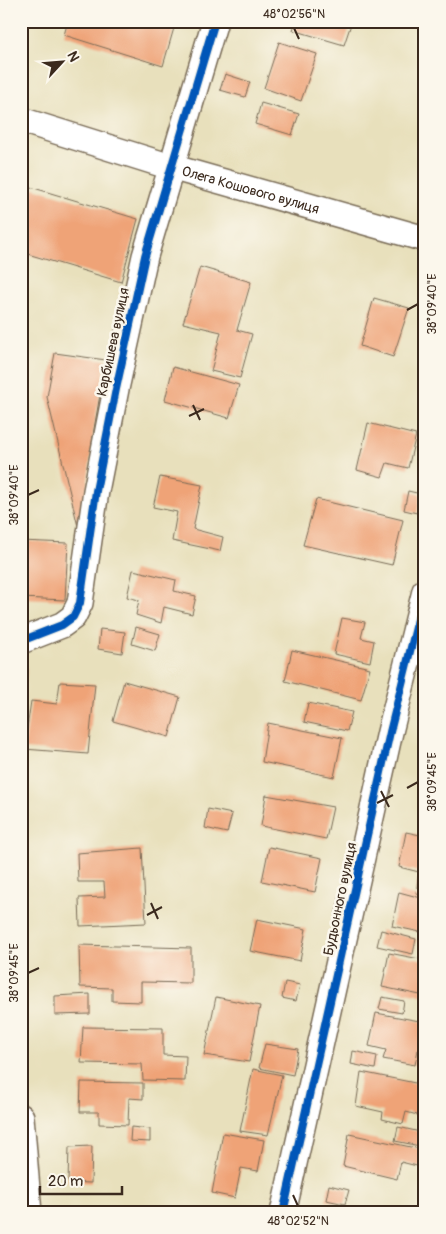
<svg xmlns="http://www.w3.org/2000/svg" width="446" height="1234" viewBox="0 0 446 1234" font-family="Pangolin,sans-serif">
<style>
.building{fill:#efa377}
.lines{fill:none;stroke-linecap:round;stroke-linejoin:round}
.minor-casing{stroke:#786a55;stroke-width:28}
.minor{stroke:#fff;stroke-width:25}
.cycleway-casing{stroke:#fbf7ec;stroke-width:11}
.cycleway{stroke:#0057b8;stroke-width:8}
.ticks{fill:none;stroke:#3b2a1e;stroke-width:2}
.labels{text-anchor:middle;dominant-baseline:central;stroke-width:5;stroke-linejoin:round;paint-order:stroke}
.street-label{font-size:14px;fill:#3b2a1e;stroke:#fbf7ec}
.neatline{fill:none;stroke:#3b2a1e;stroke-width:2}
.ticks-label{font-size:12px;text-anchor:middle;fill:#3b2a1e}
</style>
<rect width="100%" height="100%" fill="#fbf7ec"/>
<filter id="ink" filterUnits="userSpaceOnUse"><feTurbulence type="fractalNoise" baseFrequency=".02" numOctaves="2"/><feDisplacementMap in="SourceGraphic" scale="10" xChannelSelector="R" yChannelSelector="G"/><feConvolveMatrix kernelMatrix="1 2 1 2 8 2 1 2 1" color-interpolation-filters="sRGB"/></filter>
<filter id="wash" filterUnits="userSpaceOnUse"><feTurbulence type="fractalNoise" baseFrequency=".0096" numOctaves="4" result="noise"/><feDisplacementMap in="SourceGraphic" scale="20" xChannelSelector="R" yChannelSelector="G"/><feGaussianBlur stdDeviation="1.12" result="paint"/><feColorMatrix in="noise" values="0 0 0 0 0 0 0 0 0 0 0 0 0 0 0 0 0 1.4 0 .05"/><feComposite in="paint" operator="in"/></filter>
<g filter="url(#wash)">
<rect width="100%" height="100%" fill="#e8e0bc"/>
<g id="blocks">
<path class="building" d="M68,21H176L163,66L64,35Z
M296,21H352L344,45L293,30Z
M279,42L317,54L301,101L264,88Z
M225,74L250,82L245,97L220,90Z
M261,103L299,114L292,135L255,124Z
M27,186L138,219L121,282L21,252V205Z
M200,267L251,282L237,330L252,334L240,378L211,371L221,332L183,323Z
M374,298L409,308L393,357L360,346Z
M55,353L106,360L94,429L81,539L47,397Z
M173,367L239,385L229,418L165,400Z
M368,423L416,435L408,468L387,463L382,477L357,470Z
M160,477L202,485L193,529L223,537L220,551L172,541L177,512L153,507Z
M408,491L421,494L417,513L404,510Z
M316,499L403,520L392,565L303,545Z
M21,541L68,543L65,600L21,598Z
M133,570L176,580L174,591L196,596L192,614L164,607L161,623L136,615L139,600L127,597Z
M342,618L365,622L361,638L374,641L370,662L334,654Z
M136,627L160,634L155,651L132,644Z
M100,629L125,632L122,653L98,649Z
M292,650L370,668L361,700L285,681Z
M21,668H27L25,684L21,683Z
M124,681L180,697L169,737L113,721Z
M60,682L95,684L88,754L24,749L31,701L57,704Z
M308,703L352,712L347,731L304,722Z
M268,723L342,738L334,777L262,762Z
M266,795L333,807L326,839L261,826Z
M208,809L232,814L227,833L205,828Z
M406,832L425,836V895L416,893L419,872L399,867Z
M269,847L322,858L315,892L262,881Z
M142,848L146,923L80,926L79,898L105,897L104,882H78L77,853Z
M399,892L425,899V933L392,926Z
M257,919L306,929L300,961L250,951Z
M381,930L416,939L413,954L377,946Z
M79,945L191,948V983L141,982V1002L112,1001V988L80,987Z
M389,953L425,960V996L382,987Z
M285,982L300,985L296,1001L282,998Z
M90,994V1014L55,1015V996Z
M216,997L260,1006L249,1062L204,1055Z
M382,997L404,1001L402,1013L379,1009Z
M376,1013L425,1022V1052L418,1050L415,1065L383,1059L386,1050L369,1046Z
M83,1027L163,1028V1055L186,1056L185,1081L143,1080L142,1064L81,1063Z
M265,1044L298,1049L293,1075L259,1068Z
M353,1051L377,1056L375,1069L351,1064Z
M253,1069L282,1075L268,1135L240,1131Z
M361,1072L425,1085V1117L406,1112L403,1124L382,1119L383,1112L356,1106Z
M81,1082L143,1083V1099L129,1098L128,1125L99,1124V1112H80Z
M131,1127L150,1129V1142L130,1141Z
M398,1127L425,1133V1147L395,1141Z
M223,1133L264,1140L258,1171L241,1168L235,1198L212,1193Z
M349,1134L425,1150V1168L401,1162L397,1179L343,1166Z
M92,1146L91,1183L68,1182L69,1147Z
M329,1185L349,1190L345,1204L326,1200Z"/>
</g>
</g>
<g filter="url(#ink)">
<use href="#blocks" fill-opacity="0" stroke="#786a55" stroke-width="1"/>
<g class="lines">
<g class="minor-casing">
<g id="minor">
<path id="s1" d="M21,120L171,167L425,239"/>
<path d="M21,641L62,625L73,617L80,603L96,491L116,389L145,256L215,21"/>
<path d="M21,1117L29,1213"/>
<path d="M283,1213L390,732L425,591"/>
</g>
</g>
<use href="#minor" class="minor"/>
<g class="cycleway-casing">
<path id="cycleway" d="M21,641L62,625L73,617L80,603L96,491L116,389L145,256L215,21
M283,1213L390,732L425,591"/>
</g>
<use href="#cycleway" class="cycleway"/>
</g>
</g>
<path class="ticks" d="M294,28L299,39M407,310L418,304M193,405L200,420M189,416L204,409M28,495L39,490M407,788L418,782M381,791L389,807M377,803L393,795M151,903L158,919M147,915L162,907M28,973L39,968M293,1195L298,1206"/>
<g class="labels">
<g class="street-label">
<text stroke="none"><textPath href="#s1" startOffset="240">Олега Кошового вулиця</textPath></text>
<text transform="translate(113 342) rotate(-78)">Карбишева вулиця</text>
<text transform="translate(340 899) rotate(-78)">Будьонного вулиця</text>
</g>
</g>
<rect width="446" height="1234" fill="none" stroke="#fbf7ec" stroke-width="55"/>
<g transform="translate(62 62) rotate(64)" stroke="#fbf7ec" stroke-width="4" paint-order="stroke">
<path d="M0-4L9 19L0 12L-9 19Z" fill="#3b2a1e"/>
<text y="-8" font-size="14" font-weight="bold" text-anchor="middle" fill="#3b2a1e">N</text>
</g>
<path d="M40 1186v8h82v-8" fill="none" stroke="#3b2a1e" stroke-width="2.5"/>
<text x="48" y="1186" font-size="15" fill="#3b2a1e" stroke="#fbf7ec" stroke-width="4" paint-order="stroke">20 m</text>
<rect x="28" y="28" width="390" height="1178" class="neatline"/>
<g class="ticks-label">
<text x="294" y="18">48°02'56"N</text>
<text transform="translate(432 304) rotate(-90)" y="4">38°09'40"E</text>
<text transform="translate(14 495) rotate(-90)" y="4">38°09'40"E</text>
<text transform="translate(432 782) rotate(-90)" y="4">38°09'45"E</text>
<text transform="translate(14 973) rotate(-90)" y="4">38°09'45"E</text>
<text x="298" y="1225">48°02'52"N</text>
</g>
</svg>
